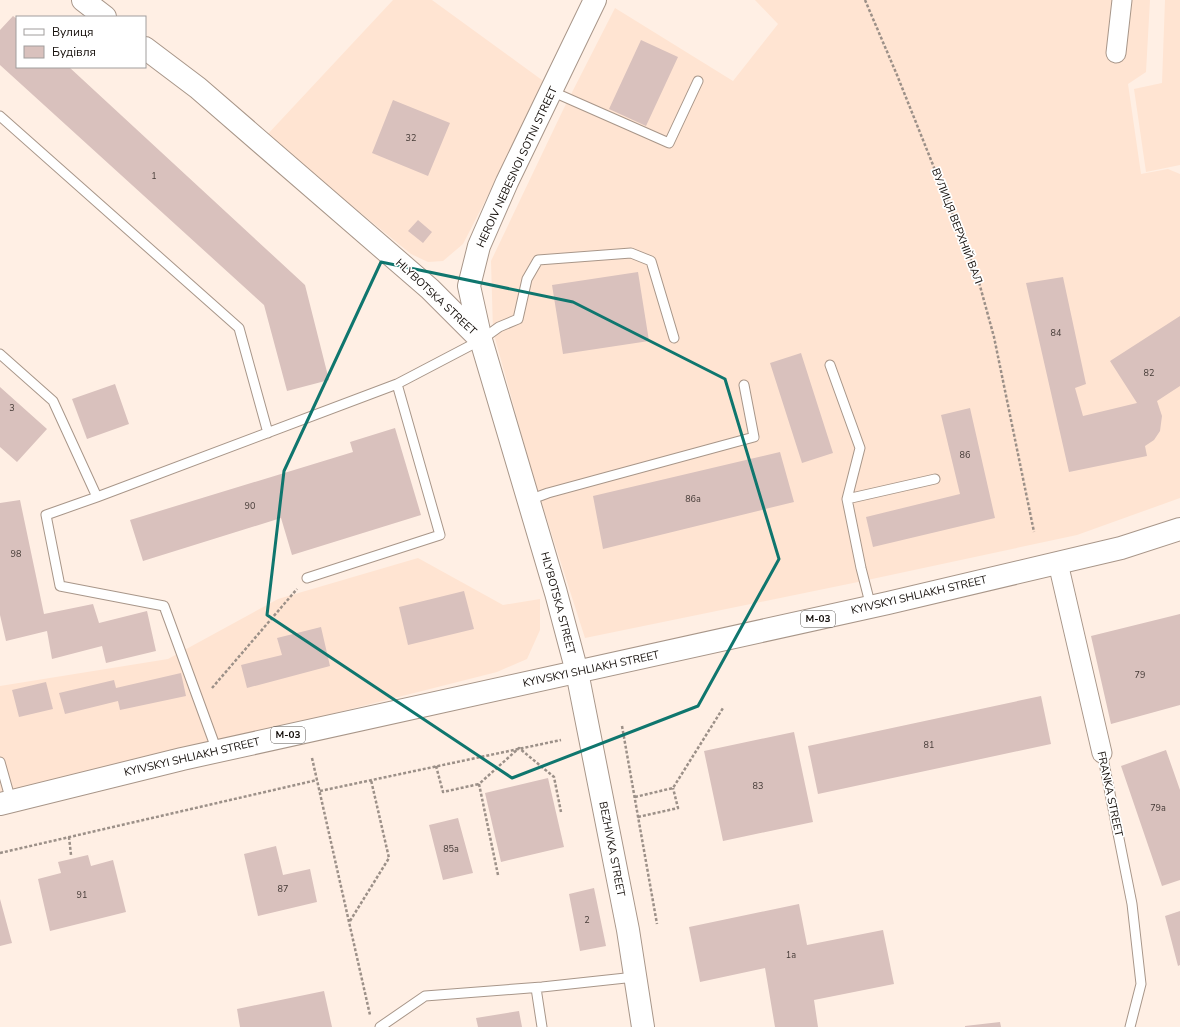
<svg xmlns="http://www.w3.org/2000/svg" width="1180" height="1027" viewBox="0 0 1180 1027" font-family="'Nunito Sans',sans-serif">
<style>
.built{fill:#ffe4d2}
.building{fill:#d9c1bd}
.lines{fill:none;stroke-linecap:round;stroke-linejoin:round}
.lane-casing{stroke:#a89689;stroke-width:11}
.street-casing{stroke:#a89689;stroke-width:21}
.secondary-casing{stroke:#a89689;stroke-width:24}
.highway-casing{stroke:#a89689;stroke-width:24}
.path{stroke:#9c9088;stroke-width:2.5;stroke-dasharray:3 2;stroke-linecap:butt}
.lane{stroke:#fff;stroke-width:9}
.street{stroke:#fff;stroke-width:19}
.secondary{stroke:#fff;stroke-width:22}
.highway{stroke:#fff;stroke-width:22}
.marked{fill:none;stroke:#0f766e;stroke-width:3;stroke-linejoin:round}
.labels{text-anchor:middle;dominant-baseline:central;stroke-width:3.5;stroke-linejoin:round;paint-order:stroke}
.number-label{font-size:9px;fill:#443a36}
.shield{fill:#fff;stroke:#5a5653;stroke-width:1}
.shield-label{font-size:10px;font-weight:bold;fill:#130d09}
.street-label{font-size:11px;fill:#130d09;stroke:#fff}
</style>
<rect width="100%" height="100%" fill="#ffefe4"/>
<path class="built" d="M393,0H432L546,83L463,244L443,261L428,262L411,254L266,136Z
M755,0H1150L1146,72L1128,84L1141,174L1168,169L1180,174V498L1077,535L858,582L585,638L533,476L493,331L491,261L563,110L615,8L733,81L778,24Z
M1165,0H1180V165L1146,172L1134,89L1162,83Z
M418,558L503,605L540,599V630L527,659L497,672L0,798V686L168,659L278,599Z"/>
<path class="building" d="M13,16L17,19V67H69L305,285L329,380L287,391L264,305L0,65V30Z
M641,40L678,57L646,126L609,109Z
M393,100L450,123L428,176L372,153Z
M418,220L432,232L423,243L408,231Z
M638,272L649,341L563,354L552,285Z
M1063,277L1086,384L1075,388L1083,416L1137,403L1110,361L1180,316V386L1157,401L1162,416L1160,431L1154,440L1145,446L1147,456L1069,472L1026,283Z
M801,353L833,453L802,463L770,363Z
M115,384L129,424L87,439L72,399Z
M0,387L47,429L17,462L0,447Z
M970,408L995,518L873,547L866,517L960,494L941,415Z
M395,428L421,515L292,555L281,518L143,561L130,520L353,452L350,442Z
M780,452L794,502L603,549L593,496Z
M20,500L44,614L93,604L99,623L147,611L156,651L106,663L102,646L52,659L47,631L6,641L0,615V503Z
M464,591L474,629L408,645L399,607Z
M1180,614V705L1111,724L1091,636Z
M321,627L330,666L247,688L241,665L282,655L277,638Z
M181,673L186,696L120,710L118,701L65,714L59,693L114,680L116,688Z
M46,682L53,709L19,717L12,690Z
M1041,696L1051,744L818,794L808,746Z
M794,732L813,822L723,841L704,751Z
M1166,750L1180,790V880L1162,886L1121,766Z
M548,778L564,847L501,862L485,793Z
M458,818L473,873L443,880L429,825Z
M276,846L283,875L310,869L317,902L258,916L244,854Z
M88,855L91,866L113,860L126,912L50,931L38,879L61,873L58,862Z
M594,888L606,946L580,951L569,894Z
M0,899L12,943L0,946Z
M799,904L807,945L883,930L894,984L814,1000L818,1027H775L765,968L700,982L689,927Z
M1180,911V965L1178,966L1165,916Z
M324,991L332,1027H240L237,1009Z
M519,1011L522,1027H478L476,1018Z
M1000,1022L1001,1027H965V1026Z"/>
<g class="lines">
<g class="lane-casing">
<path id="lane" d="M551,91L669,143L698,81
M0,116L239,328L268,433
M0,354L53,401L97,497
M830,365L860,448L847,499L861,568L871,607
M847,499L935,479
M529,500L548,493L754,437L744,385
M307,578L440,535L397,384L481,340L499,327L518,319L527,279L538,260L631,253L651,261L674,338
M217,751L164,606L60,586L46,515L97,497L397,384
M1102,753L1132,904L1141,984L1130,1027
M0,762L11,801
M536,988L542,1027
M380,1027L425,996L542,987L635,977"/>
</g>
<g class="street-casing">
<path id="street" d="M1116,53L1122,0
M1058,563L1102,753"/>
</g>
<g class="secondary-casing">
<path id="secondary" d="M83,0L105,17
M145,48L198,88L430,289L481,340L556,593L577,672L628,930L643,1027
M481,340L469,286L479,246L507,182L595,0"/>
</g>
<g class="highway-casing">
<path id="highway" d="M0,804L182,759L888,603L1121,548L1180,529"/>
</g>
<path class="path" d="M865,0L897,75L977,275L994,337L1034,532
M212,688L297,589
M622,726L657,924
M312,758L370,1015
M436,766L443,792L479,784
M320,791L561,740
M635,797L673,788L723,708
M638,817L678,808L673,788
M69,837L71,855
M0,853L317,780
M498,875L479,784L519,748L554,777L561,812
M350,921L389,858L371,780"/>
<use href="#lane" class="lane"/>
<use href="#street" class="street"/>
<use href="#secondary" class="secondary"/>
<use href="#highway" class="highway"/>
</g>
<path class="marked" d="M381,262L573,302L725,379L779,559L698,706L512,778L267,615L284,471Z"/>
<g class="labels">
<g class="number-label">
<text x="411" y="138">32</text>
<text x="154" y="176">1</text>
<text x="1056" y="333">84</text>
<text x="1149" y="373">82</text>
<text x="12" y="408">3</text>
<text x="965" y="455">86</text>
<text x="693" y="499">86а</text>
<text x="250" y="506">90</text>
<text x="16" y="554">98</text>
<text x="1140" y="675">79</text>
<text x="929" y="745">81</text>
<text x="758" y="786">83</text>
<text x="1158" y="808">79а</text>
<text x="451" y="849">85а</text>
<text x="283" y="889">87</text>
<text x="82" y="895">91</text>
<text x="587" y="920">2</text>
<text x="791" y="955">1а</text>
</g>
<g class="shield">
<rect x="801" y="611" width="34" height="16" rx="3"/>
<rect x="271" y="727" width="34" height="16" rx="3"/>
</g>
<g class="shield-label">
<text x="818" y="619">М-03</text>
<text x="288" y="735">М-03</text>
</g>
<g class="street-label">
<text transform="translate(517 167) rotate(-65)">HEROIV NEBESNOI SOTNI STREET</text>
<text transform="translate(957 226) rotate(69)">ВУЛИЦЯ ВЕРХНІЙ ВАЛ</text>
<text transform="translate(436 297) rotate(43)">HLYBOTSKA STREET</text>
<text transform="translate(919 595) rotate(-13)">KYIVSKYI SHLIAKH STREET</text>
<text transform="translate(558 603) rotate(75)">HLYBOTSKA STREET</text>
<text transform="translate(591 669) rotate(-12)">KYIVSKYI SHLIAKH STREET</text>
<text transform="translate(192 757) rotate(-13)">KYIVSKYI SHLIAKH STREET</text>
<text transform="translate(1110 794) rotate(78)">FRANKA STREET</text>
<text transform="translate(612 849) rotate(79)">BEZHIVKA STREET</text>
</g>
</g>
<rect x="16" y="16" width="130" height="52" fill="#ffffff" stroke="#a19e9d"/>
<rect x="24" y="29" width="20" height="6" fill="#ffffff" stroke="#a19e9d"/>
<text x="52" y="36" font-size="12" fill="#130d09">Вулиця</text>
<rect x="24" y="46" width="20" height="12" fill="#d9c1bd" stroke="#a19e9d"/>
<text x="52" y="56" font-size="12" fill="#130d09">Будівля</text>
</svg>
